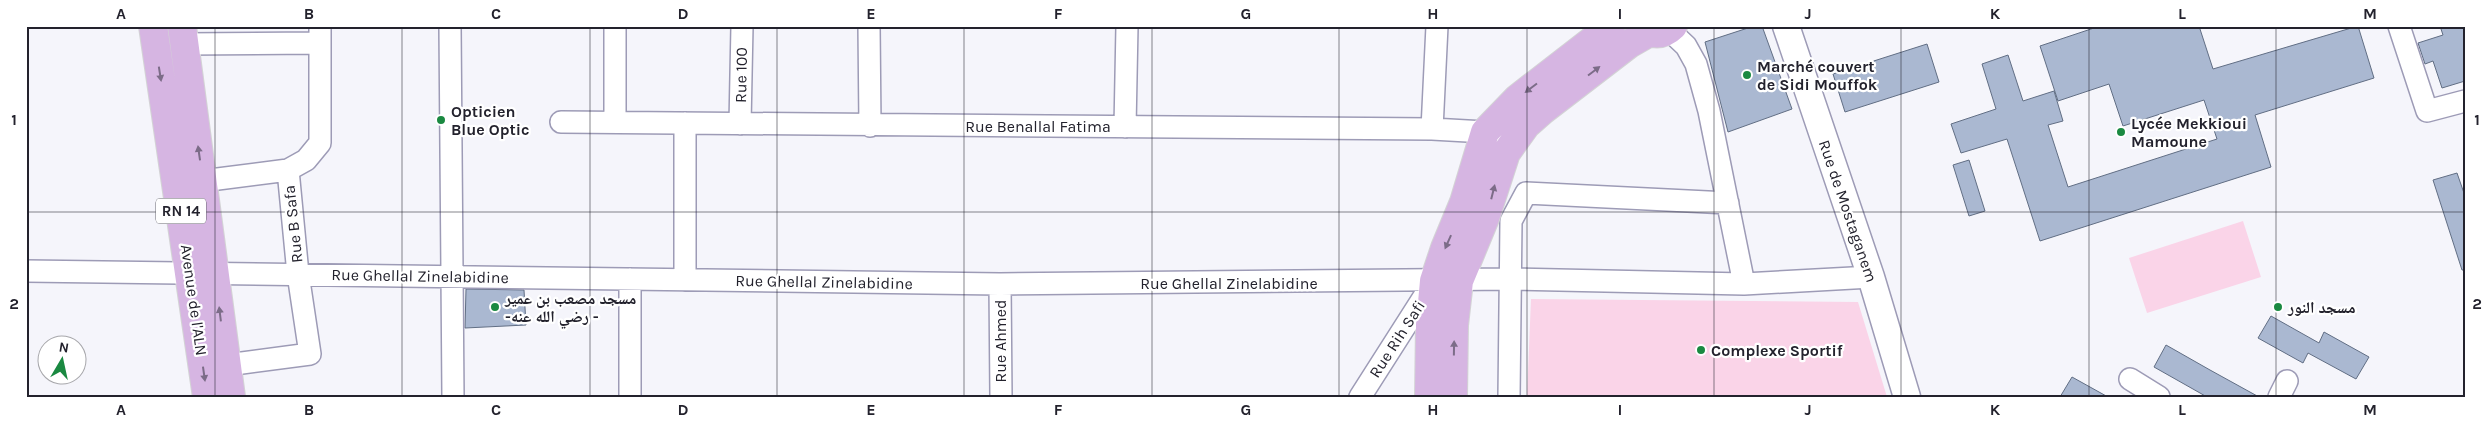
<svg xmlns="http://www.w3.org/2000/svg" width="2491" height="423" viewBox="0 0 2491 423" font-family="Karla,'Noto Naskh Arabic',sans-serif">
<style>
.green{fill:#fad4e8}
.building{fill:#aab8d1;stroke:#616e84}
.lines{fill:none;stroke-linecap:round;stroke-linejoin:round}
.minor-casing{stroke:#9d9bb6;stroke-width:24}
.tertiary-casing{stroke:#9d9bb6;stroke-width:29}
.primary-casing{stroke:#d3d3d5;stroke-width:30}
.minor{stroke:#fff;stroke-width:21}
.tertiary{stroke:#fff;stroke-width:26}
.primary{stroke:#d6b5e2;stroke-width:28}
.oneway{fill:#7c6c88}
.grid{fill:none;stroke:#23222d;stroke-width:1;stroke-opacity:0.55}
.poi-dot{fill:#1a8941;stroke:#fff;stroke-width:2}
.labels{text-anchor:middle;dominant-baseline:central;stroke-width:4.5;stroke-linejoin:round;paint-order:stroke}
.shield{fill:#fff;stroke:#65646c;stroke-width:1}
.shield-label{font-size:15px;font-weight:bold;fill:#23222d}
.poi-label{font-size:16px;font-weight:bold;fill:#23222d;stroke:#fff;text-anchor:start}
.street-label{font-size:16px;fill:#23222d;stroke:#fff}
.neatline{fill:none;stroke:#23222d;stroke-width:2}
.grid-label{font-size:16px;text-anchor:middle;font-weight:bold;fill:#23222d}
</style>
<rect width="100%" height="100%" fill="#f5f5fb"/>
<path class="green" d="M2243,221L2261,277L2147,313L2129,258Z
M1531,299L1858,302L1887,397H1527Z"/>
<path class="building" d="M1754,26H1762L1792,109L1728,132L1705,42Z
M2100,26H2199L2213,69L2358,26L2374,78L2255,115L2271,167L2040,241L2007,139L1961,153L1951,124L1996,109L1982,64L2008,55L2023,101L2054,91L2063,121L2048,125L2068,187L2217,139L2204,100L2123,126L2109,84L2058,101L2040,46Z
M2440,26H2465V81L2442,88L2433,61L2425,64L2418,43L2443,35Z
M1927,44L1939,82L1845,112L1833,74Z
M1969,160L1985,211L1969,216L1953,165Z
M2457,173L2465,196V270H2462L2433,180Z
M466,289L524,290L526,325L465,328Z
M2271,316L2319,343L2324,332L2369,357L2356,379L2308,353L2303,363L2258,338Z
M2166,345L2210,370L2259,397H2207L2200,393L2154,367Z
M2072,377L2108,397H2060Z"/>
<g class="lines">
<g class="minor-casing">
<path id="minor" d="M450,26L453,397
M615,26V122
M869,26L870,126
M2399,26L2427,111L2465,101
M1669,30L1686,46L1696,64L1709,111L1744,284
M184,44L319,43
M561,122L1432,129L1485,132L1499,136
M685,123V280
M740,124L742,26
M1125,127L1127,26
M1432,129L1437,26
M202,181L288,170
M26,271L1000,284L1511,279L1744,284L1871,277
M1000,284L1001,397
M227,365L310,354L298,274L288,170L306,160L320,143V26
M2130,379L2159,397
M630,397V279
M1360,397L1434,281
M1509,397L1511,221L1526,193L1728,203
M2279,397L2287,381"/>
</g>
<g class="tertiary-casing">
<path id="tertiary" d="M1786,26L1871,277L1907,397"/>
</g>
<g class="primary-casing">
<path id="primary" d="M153,26L207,397
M182,26L231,397
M1641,26C1651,36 1663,36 1673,26
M1429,397L1430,325L1434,281L1445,248L1464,202L1485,132L1518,98L1611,26
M1453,397L1454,325L1459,281L1485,218L1506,153L1526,125L1543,110L1629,44L1650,32"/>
</g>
<use href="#minor" class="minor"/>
<use href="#tertiary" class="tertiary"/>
<use href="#primary" class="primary"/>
</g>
<defs><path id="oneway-solid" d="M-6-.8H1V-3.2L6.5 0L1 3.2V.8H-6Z" transform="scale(1.25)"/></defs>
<g class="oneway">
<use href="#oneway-solid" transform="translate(1594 71) rotate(-37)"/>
<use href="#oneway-solid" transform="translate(160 74) rotate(81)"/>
<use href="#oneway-solid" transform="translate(1531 88) rotate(143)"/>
<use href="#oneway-solid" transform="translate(199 153) rotate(-98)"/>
<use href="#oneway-solid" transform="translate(1493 192) rotate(-76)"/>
<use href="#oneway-solid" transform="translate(1448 242) rotate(114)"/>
<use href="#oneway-solid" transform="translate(220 314) rotate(-97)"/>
<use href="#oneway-solid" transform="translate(1454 348) rotate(-89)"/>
<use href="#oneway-solid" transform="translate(204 374) rotate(82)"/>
</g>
<path class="grid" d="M215,26V397M402,26V397M590,26V397M777,26V397M964,26V397M1152,26V397M1339,26V397M1527,26V397M1714,26V397M1901,26V397M2089,26V397M2276,26V397M26,212H2465"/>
<g class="poi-dot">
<circle cx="1747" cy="75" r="5"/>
<circle cx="441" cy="120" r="5"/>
<circle cx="2121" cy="132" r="5"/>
<circle cx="495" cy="307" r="5"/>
<circle cx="2278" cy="307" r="5"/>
<circle cx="1701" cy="350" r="5"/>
</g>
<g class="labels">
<rect class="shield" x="156" y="198.5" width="50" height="25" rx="4"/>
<g class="shield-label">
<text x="181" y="211">RN 14</text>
</g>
<g class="poi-label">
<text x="1757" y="66">Marché couvert<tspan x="1757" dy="18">de Sidi Mouffok</tspan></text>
<text x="451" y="111">Opticien<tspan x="451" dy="18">Blue Optic</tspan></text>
<text x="2131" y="123">Lycée Mekkioui<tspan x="2131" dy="18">Mamoune</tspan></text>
<text x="505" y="298">مسجد مصعب بن عمير<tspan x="505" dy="18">-رضي الله عنه -</tspan></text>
<text x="2288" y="307">مسجد النور</text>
<text x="1711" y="350">Complexe Sportif</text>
</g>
<g class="street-label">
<text transform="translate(741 75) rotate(-89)">Rue 100</text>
<text x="1038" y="126">Rue Benallal Fatima</text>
<text transform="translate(1848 211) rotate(71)">Rue de Mostaganem</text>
<text transform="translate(293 224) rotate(-96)">Rue B Safa</text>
<text transform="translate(420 276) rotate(1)">Rue Ghellal Zinelabidine</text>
<text transform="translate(824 282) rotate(1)">Rue Ghellal Zinelabidine</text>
<text x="1229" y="283">Rue Ghellal Zinelabidine</text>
<text transform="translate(194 300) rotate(82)">Avenue de l'ALN</text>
<text transform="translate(1397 339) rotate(-57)">Rue Rih Safi</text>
<text transform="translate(1000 341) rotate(-90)">Rue Ahmed</text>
</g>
</g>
<rect width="2491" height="423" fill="none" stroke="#ffffff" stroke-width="55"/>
<g transform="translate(62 360) rotate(9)"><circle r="24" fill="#ffffff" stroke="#a7a7ab"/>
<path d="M0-4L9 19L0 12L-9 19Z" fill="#1a8941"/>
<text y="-8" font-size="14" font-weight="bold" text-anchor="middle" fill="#23222d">N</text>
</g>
<rect x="28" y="28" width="2436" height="368" class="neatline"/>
<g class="grid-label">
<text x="121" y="19">A</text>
<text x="309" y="19">B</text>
<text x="496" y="19">C</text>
<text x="683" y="19">D</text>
<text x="871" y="19">E</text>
<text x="1058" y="19">F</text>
<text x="1246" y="19">G</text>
<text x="1433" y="19">H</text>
<text x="1620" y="19">I</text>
<text x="1808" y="19">J</text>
<text x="1995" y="19">K</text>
<text x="2182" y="19">L</text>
<text x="2370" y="19">M</text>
<text x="14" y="125">1</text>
<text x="2477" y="125">1</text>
<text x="14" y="309">2</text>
<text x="2477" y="309">2</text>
<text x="121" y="415">A</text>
<text x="309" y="415">B</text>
<text x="496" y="415">C</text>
<text x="683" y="415">D</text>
<text x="871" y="415">E</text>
<text x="1058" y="415">F</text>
<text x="1246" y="415">G</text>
<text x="1433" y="415">H</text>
<text x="1620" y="415">I</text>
<text x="1808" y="415">J</text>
<text x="1995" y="415">K</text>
<text x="2182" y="415">L</text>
<text x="2370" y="415">M</text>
</g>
</svg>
